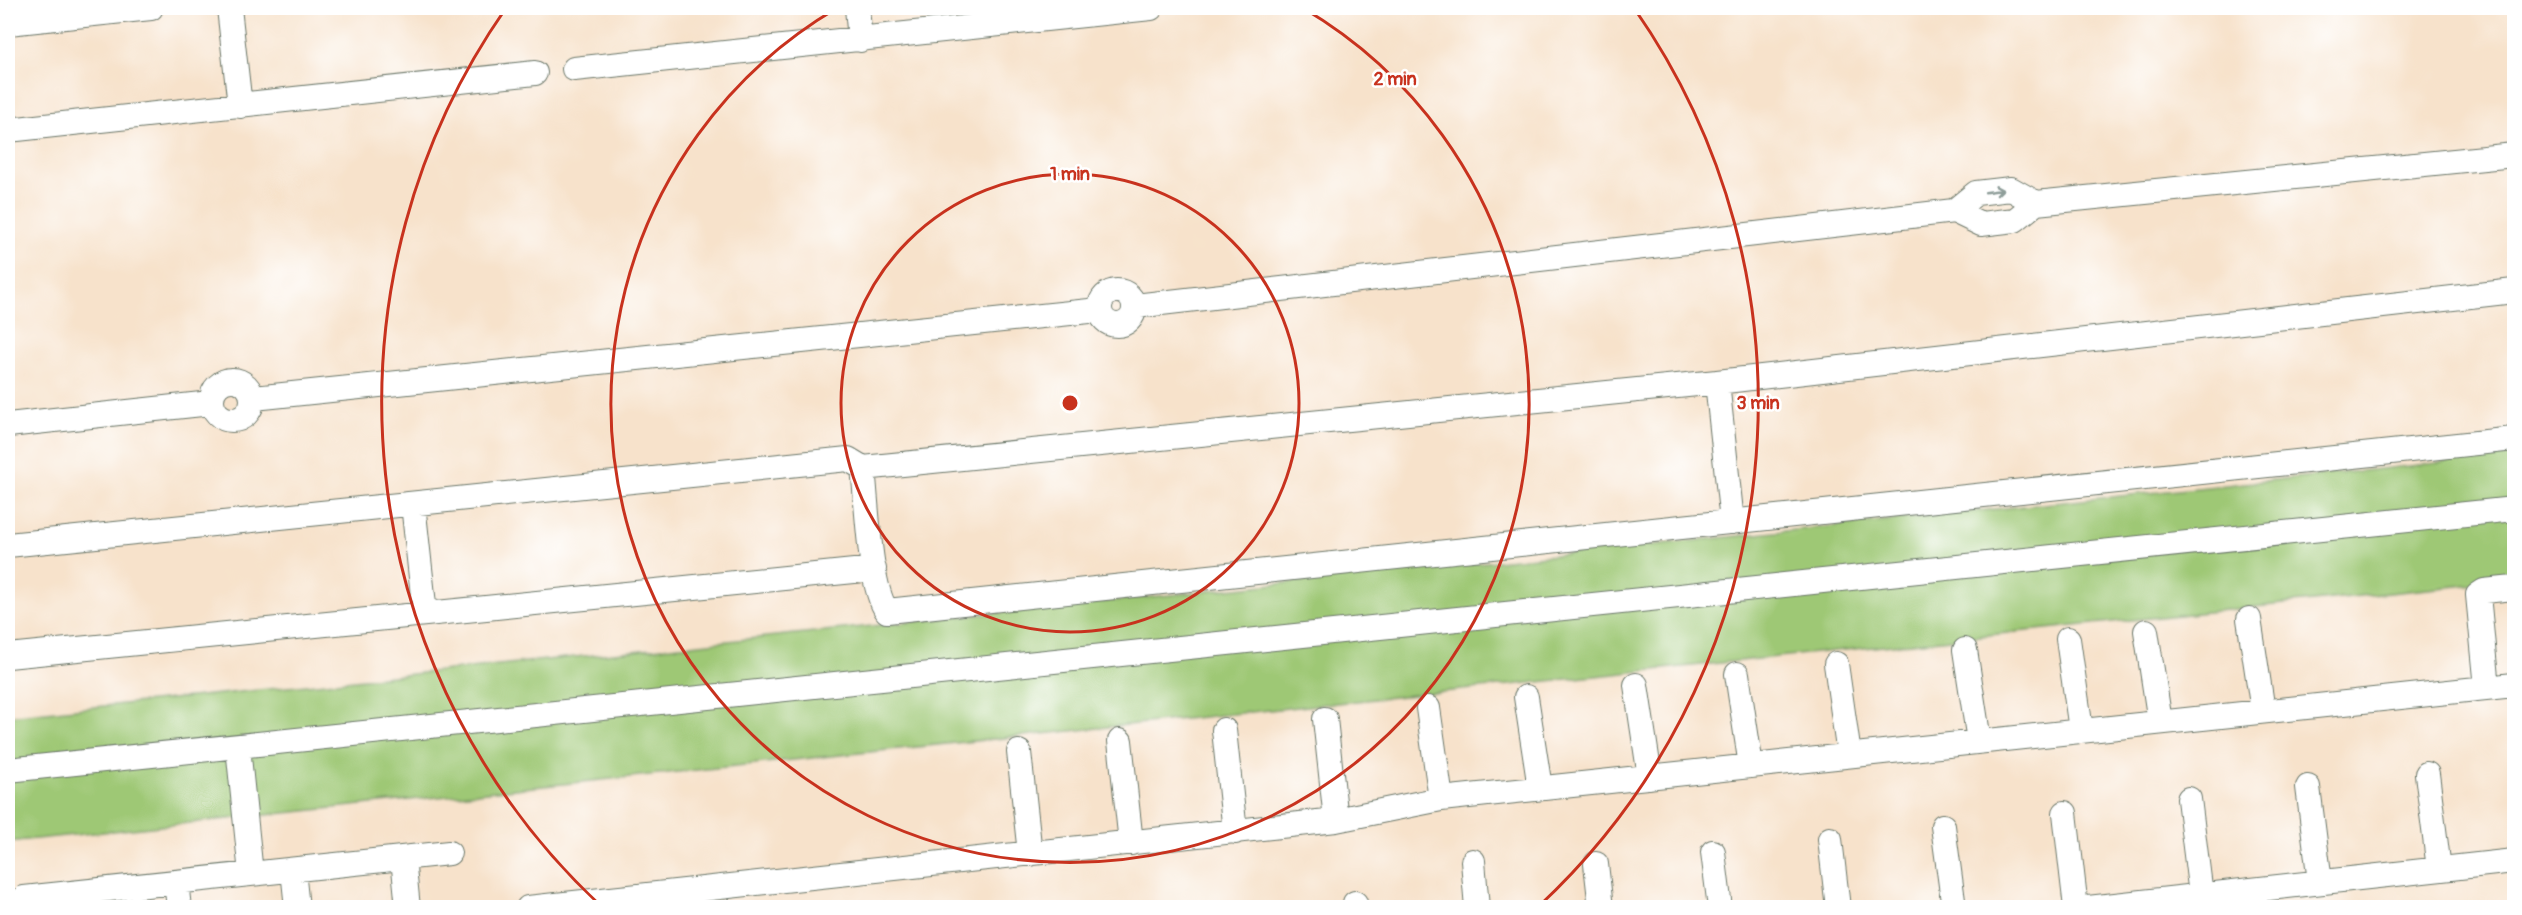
<svg xmlns="http://www.w3.org/2000/svg" width="2522" height="915" viewBox="0 0 2522 915" font-family="Pangolin,sans-serif">
<style>
.green{fill:#9ec875;stroke:#5e8254;stroke-width:1.5}
.lines{fill:none;stroke-linecap:round;stroke-linejoin:round}
.minor-casing{stroke:#6b7769;stroke-width:26}
.minor{stroke:#fff;stroke-width:24}
.oneway{stroke:#8f9e9a}
.ring{fill:none;stroke:#c8321e;stroke-width:3}
.centre{fill:#c8321e;stroke:#fff;stroke-width:3}
.ring-label{font-size:18px;text-anchor:middle;font-weight:bold;fill:#c8321e;stroke:#fff;stroke-width:5;stroke-linejoin:round;paint-order:stroke}
</style>
<rect width="100%" height="100%" fill="#fff"/>
<filter id="ink" filterUnits="userSpaceOnUse"><feTurbulence type="fractalNoise" baseFrequency=".0167" numOctaves="2"/><feDisplacementMap in="SourceGraphic" scale="12" xChannelSelector="R" yChannelSelector="G"/><feConvolveMatrix kernelMatrix="1 2 1 2 8 2 1 2 1" color-interpolation-filters="sRGB"/></filter>
<filter id="wash" filterUnits="userSpaceOnUse"><feTurbulence type="fractalNoise" baseFrequency=".008" numOctaves="4" result="noise"/><feDisplacementMap in="SourceGraphic" scale="24" xChannelSelector="R" yChannelSelector="G"/><feGaussianBlur stdDeviation="1.35" result="paint"/><feColorMatrix in="noise" values="0 0 0 0 0 0 0 0 0 0 0 0 0 0 0 0 0 1.4 0 .05"/><feComposite in="paint" operator="in"/></filter>
<g filter="url(#wash)">
<rect width="100%" height="100%" fill="#f7e2cb"/>
<path class="green" d="M2514,455V580L8,842V716Z"/>
</g>
<g filter="url(#ink)">
<g class="lines">
<g class="minor-casing">
<path id="minor" d="M229,8L240,106
M857,8L860,40
M8,23L151,8
M574,69L1151,8
M8,130L535,73
M1954,211L1976,193L2011,189L2036,203
M1100 308a17 17 0 1 1 34 0a17 17 0 1 1-34 0Z
M1135,306L1954,211L1981,224L2015,220L2036,203L2514,155
M212 400a20 20 0 1 1 40 0a20 20 0 1 1-40 0Z
M1717,382L1732,522
M254,398L1099,310
M8,425L211,403
M863,468C867,501 869,587 887,611L2514,439
M413,504L425,614
M8,545L848,459L863,468L1717,382L2514,291
M2249,619L2263,711
M2146,631L2160,722
M2068,639L2081,730
M1965,650L1979,741
M8,656L874,569
M1836,664L1849,755
M1737,674L1751,766
M1636,685L1650,777
M2487,688L2478,595L2484,591L2514,588
M1526,697L1540,788
M1428,708L1441,799
M1325,719L1336,820
M1224,730L1235,832
M1120,741L1131,843
M238,747L251,874
M1019,752L1030,854
M8,770L2514,509
M2427,774L2439,869
M2308,787L2320,882
M2189,799L2201,895
M2065,813L2076,908
M1943,826L1954,908
M1830,839L1838,908
M1713,852L1720,908
M403,858L408,908
M1473,861L1477,908
M1596,864L1601,908
M293,870L297,908
M176,882L179,908
M24,898L449,853
M1355,903V908
M528,908L1336,820L1441,799L2514,685
M2088,908L2514,861"/>
</g>
<use href="#minor" class="minor"/>
</g>
<defs><path id="oneway-shaft" d="M-6 0H5M1.5-3L5.5 0L1.5 3" fill="none" stroke-width="1.6" stroke-linecap="round" stroke-linejoin="round" transform="scale(1.5)"/></defs>
<use class="oneway" href="#oneway-shaft" transform="translate(1994 191) rotate(-8)"/>
</g>
<g class="ring">
<circle cx="1070" cy="403" r="229"/>
<path d="M1303 8A459 459 0 1 1 837 8"/>
<path d="M601 906A688 688 0 0 1 506 8M1634 8A688 688 0 0 1 1539 906"/>
</g>
<circle cx="1070" cy="403" r="9" class="centre"/>
<g class="ring-label">
<text x="1395" y="85">2 min</text>
<text x="1070" y="180">1 min</text>
<text x="1758" y="409">3 min</text>
</g>
<rect width="2522" height="915" fill="none" stroke="#fff" stroke-width="30"/>
</svg>
